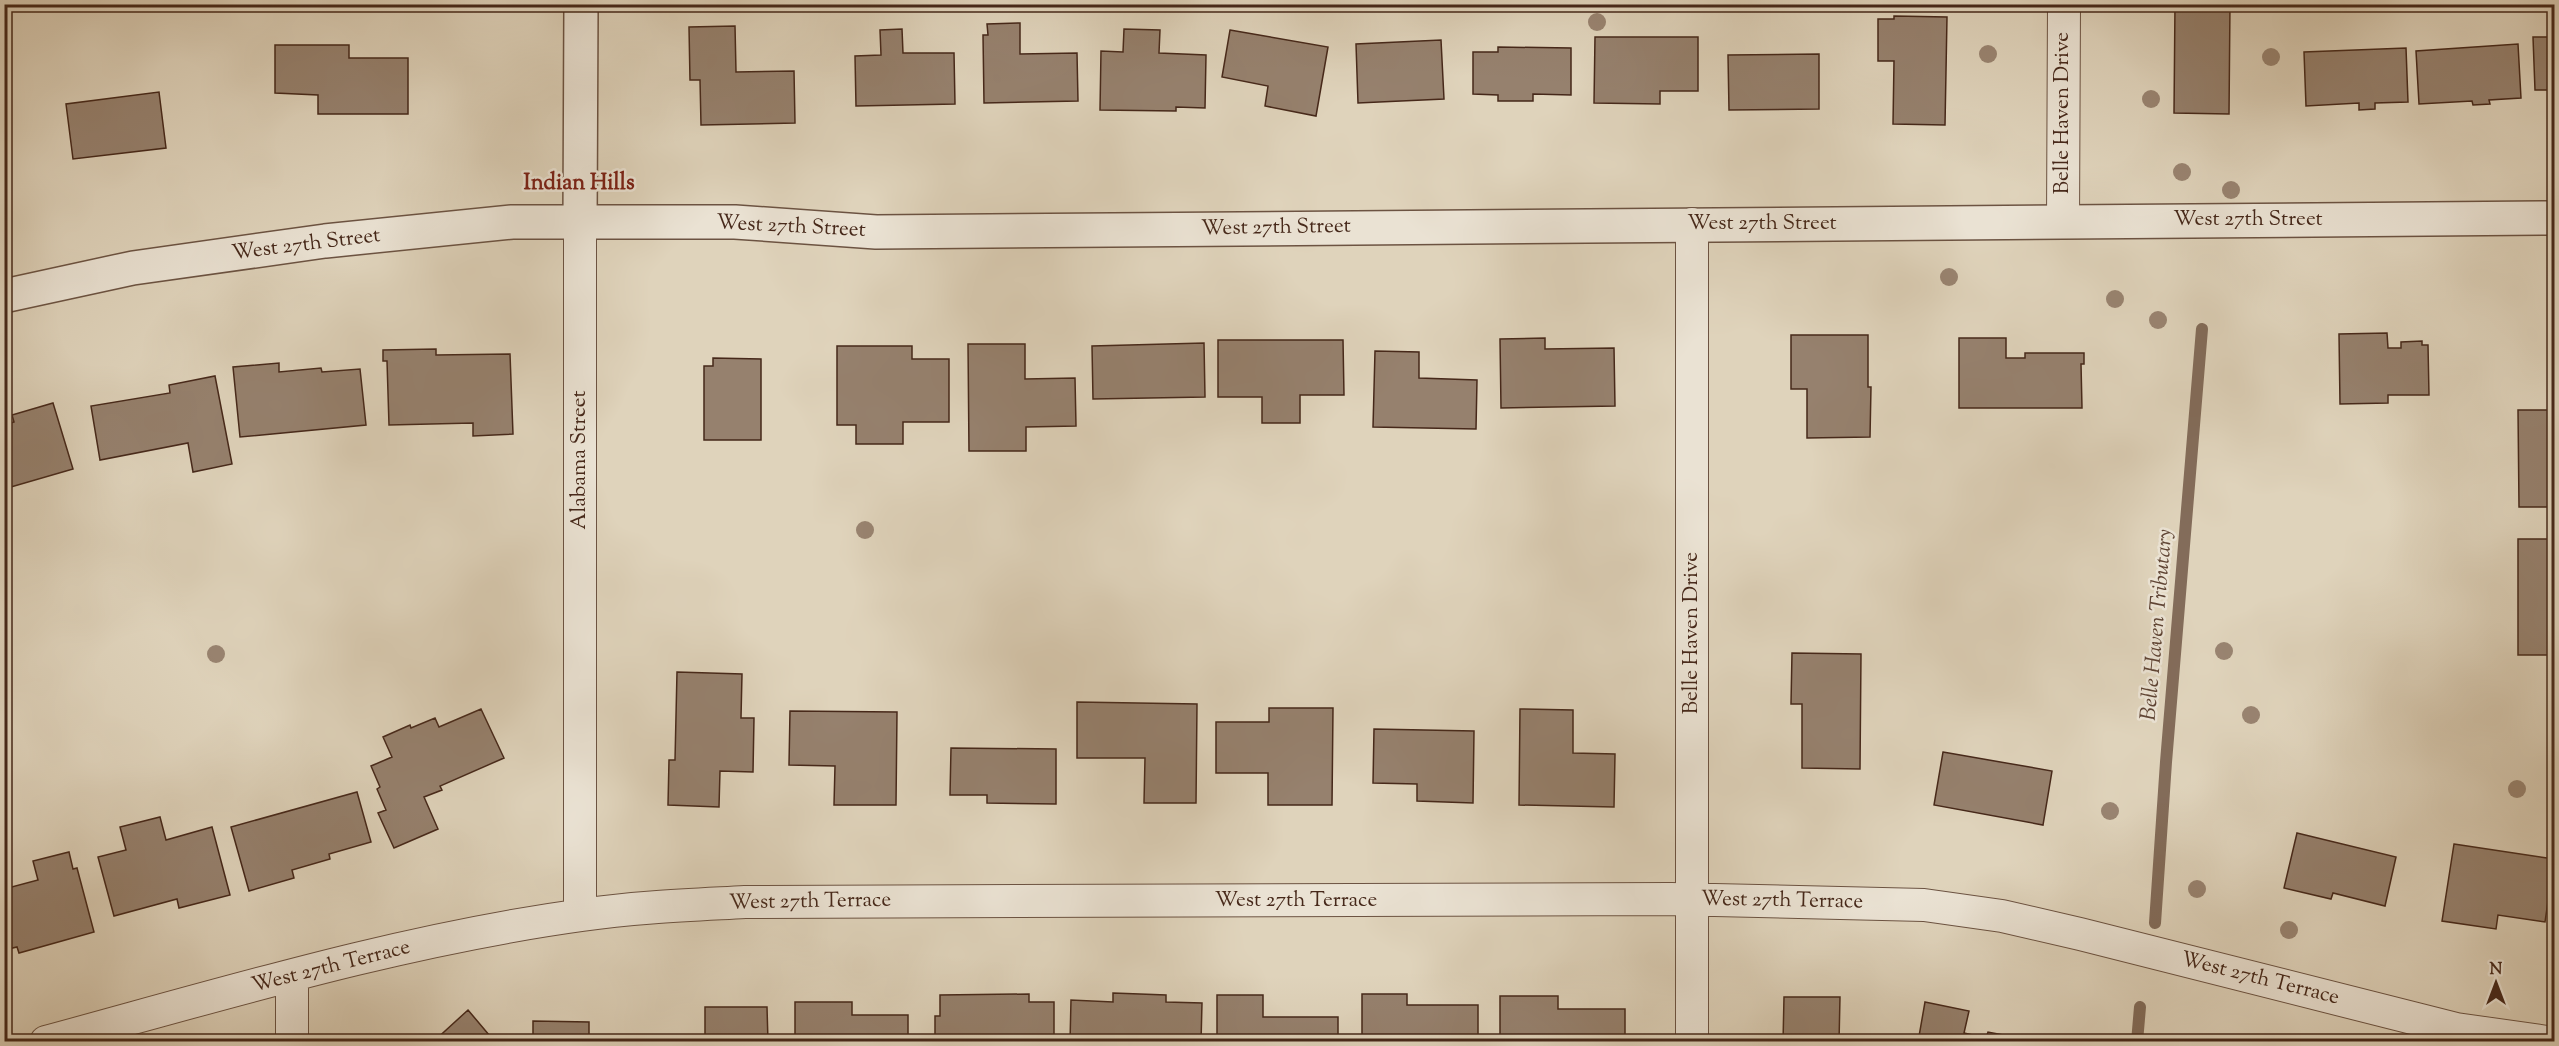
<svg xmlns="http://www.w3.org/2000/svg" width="2559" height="1046" viewBox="0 0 2559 1046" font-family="'Sorts Mill Goudy',serif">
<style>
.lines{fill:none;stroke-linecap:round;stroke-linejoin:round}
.stream{stroke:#836c5a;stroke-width:12}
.building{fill:#96816e;stroke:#46281a;stroke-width:1.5}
.minor-casing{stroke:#6c5342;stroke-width:34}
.tertiary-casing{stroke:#6c5342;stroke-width:36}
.minor{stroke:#eae2d3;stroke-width:32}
.tertiary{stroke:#eae2d3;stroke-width:33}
.tree{fill:#998471}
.labels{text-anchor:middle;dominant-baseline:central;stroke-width:5;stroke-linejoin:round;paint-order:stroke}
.street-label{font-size:21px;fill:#46281a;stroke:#eae2d3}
.neighbourhood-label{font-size:22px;font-weight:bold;fill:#7a1f14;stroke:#eae2d3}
.water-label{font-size:22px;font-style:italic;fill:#5f4434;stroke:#eae2d3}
</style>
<rect width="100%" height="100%" fill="#dfd3bb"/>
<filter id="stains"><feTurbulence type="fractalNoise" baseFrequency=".00333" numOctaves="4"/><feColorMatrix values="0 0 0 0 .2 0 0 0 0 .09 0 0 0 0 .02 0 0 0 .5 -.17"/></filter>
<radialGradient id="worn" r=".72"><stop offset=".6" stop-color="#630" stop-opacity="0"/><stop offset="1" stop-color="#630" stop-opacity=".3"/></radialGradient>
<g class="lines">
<path class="stream" d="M2155,923L2166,762L2202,329
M2137,1042L2140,1007"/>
</g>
<path class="building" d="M2175,4H2230L2229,114L2174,113Z
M1894,16L1947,17L1945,125L1893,124L1894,61H1878V19H1894Z
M1020,23V54L1077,53L1078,101L984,103L983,35H988L987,24Z
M735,26L736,72L794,71L795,123L701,125L700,80H690L689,27Z
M902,29L903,53H954L955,104L856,106L855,56L881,55L880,30Z
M1124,29L1160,30L1159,53L1206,55L1205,108L1176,107V111L1100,110L1101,51L1123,52Z
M1230,30L1328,47L1316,116L1265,106L1268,86L1222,77Z
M1595,37H1698V91H1660V104L1594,103Z
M2533,37H2554V90H2535Z
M1441,40L1444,99L1358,103L1356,44Z
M2518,44L2521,98L2489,100L2490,104L2473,105L2472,101L2419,104L2416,51Z
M275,45H349V58H408V114H318V95L275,93Z
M1498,47L1571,48V95L1533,94V101H1498V95L1473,94V52H1498Z
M2406,48L2408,102L2375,103V109L2359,110V103L2306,106L2304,52Z
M1819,54V109L1729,110L1728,55Z
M159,92L166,148L73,159L66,104Z
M2387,333L2388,348H2401V342L2422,341V345H2428L2429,395H2388V403L2340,404L2339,334Z
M1791,335H1868V387H1871L1870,437L1807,438V389H1791Z
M1545,338V349L1614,348L1615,406L1501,408L1500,339Z
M1959,338H2006V358H2025V353H2084V364H2081L2082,408H1959Z
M1218,340H1343L1344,395H1300V423H1262V397H1218Z
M1204,343L1205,397L1093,399L1092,346Z
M968,344H1025V379L1075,378L1076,426L1026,427V451H969Z
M837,346H912V359H949V422H903V444H856V425H837Z
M436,349V355L510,354L513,434L473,436V423L389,425L387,361H383V350Z
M1375,351L1419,352V378L1477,380L1476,429L1373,427Z
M713,358L761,359V440H704V366H713Z
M279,363V372L321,368L322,372L360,369L366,425L240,437L233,367Z
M215,376L232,464L193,472L188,443L100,460L91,406L170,393L169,385Z
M53,403L73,469L4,489V425L14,422L12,415Z
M2518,410H2554V507H2519Z
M2518,539H2554V655H2518Z
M1792,653L1861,654L1860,769L1802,768V704H1791Z
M677,672L742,674L741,718H754L753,772L720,771L719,807L668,805L669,760H675Z
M1077,702L1197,704L1196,803H1144L1145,758H1077Z
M1269,708H1333L1332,805H1268V773H1216V722H1269Z
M481,709L504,758L440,786L442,790L424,797L438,829L394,848L378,813L386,810L377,789L380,787L371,766L392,757L383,737L410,725L411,728L435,718L439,727Z
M1520,709L1573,710V753L1615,754L1614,807L1519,805Z
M790,711L897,712L896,805H834L835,766L789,765Z
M1374,729L1474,731L1473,803L1417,801V784L1373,783Z
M951,748L1056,749V804L987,803V795H950Z
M1943,752L2052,771L2043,825L1934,805Z
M357,792L371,842L329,854L330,859L292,870L294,878L249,891L231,827Z
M160,817L166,840L212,827L230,895L179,908L177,899L114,916L98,857L126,850L120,827Z
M2297,833L2396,857L2385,906L2333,893L2331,899L2284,888Z
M2454,844L2554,859L2545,922L2498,915L2496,929L2442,921Z
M69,852L73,869L77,868L94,932L19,953L17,947L4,950V889L38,880L33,861Z
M1113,993L1166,995V1002L1202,1003L1201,1042H1070L1071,1000L1113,1002Z
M1029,994V1002H1054V1042H935V1016H940V995Z
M1362,994H1407V1005H1478V1042H1362Z
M1217,995H1263V1017H1338V1042H1217Z
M1500,996H1558V1009H1625V1042H1500Z
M1784,997H1840L1839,1042H1783Z
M795,1002H852V1015H908V1042H795Z
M1925,1002L1969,1011L1964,1033L1986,1038L1988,1032L2040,1042H1918Z
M705,1007H767L768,1042H705Z
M468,1010L495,1042H433Z
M533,1021L589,1022V1042H533Z"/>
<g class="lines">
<g class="minor-casing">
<path id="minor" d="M580,222V915
M2063,222L2064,4
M1692,224V1042
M46,1042C223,994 400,940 582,915C636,907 691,905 745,902L1671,899L1924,905L2002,916L2080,934L2456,1029L2547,1042
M292,1042V976"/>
</g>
<g class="tertiary-casing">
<path id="tertiary" d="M580,222L581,4
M4,296L133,268L325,241L512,222H735L876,232L2554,218"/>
</g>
<use href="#minor" class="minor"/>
<use href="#tertiary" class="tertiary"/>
</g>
<g class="tree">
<circle cx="1597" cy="22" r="9"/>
<circle cx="1988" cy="54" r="9"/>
<circle cx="2271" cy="57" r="9"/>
<circle cx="2151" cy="99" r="9"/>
<circle cx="2182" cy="172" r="9"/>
<circle cx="2231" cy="190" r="9"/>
<circle cx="1949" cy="277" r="9"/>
<circle cx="2115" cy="299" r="9"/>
<circle cx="2158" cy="320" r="9"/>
<circle cx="865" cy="530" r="9"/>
<circle cx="2224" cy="651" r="9"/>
<circle cx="216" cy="654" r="9"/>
<circle cx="2251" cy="715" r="9"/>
<circle cx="2517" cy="789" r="9"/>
<circle cx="2110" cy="811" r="9"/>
<circle cx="2197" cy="889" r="9"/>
<circle cx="2289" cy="930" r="9"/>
</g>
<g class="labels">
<g class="street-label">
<text transform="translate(2063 113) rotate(-90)">Belle Haven Drive</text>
<text x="2248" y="220">West 27th Street</text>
<text x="1762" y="224">West 27th Street</text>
<text transform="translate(791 227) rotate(3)">West 27th Street</text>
<text transform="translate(1276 228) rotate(-1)">West 27th Street</text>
<text transform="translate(306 245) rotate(-7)">West 27th Street</text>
<text transform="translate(580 460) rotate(-90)">Alabama Street</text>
<text transform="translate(1692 633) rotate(-90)">Belle Haven Drive</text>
<text x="1296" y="901">West 27th Terrace</text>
<text transform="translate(1782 901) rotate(1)">West 27th Terrace</text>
<text transform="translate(810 902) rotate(-1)">West 27th Terrace</text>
<text transform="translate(331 967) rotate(-14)">West 27th Terrace</text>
<text transform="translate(2260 979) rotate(14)">West 27th Terrace</text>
</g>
<g class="neighbourhood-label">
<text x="579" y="184">Indian Hills</text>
</g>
<g class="water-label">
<text transform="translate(2158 625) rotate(-85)">Belle Haven Tributary</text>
</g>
</g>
<rect width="2559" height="1046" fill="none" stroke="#dfd3bb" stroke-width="24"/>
<rect x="6" y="6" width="2547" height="1034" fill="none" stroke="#46281a" stroke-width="3"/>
<rect x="12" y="12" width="2535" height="1022" fill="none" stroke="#46281a" stroke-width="1.5"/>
<g transform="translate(2496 983)" stroke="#eae2d3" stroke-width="4.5" paint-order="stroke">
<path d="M0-4.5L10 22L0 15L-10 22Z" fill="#46281a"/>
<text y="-9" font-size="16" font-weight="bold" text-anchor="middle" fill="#46281a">N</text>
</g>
<rect width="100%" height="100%" filter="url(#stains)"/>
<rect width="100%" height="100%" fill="url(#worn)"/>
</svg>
